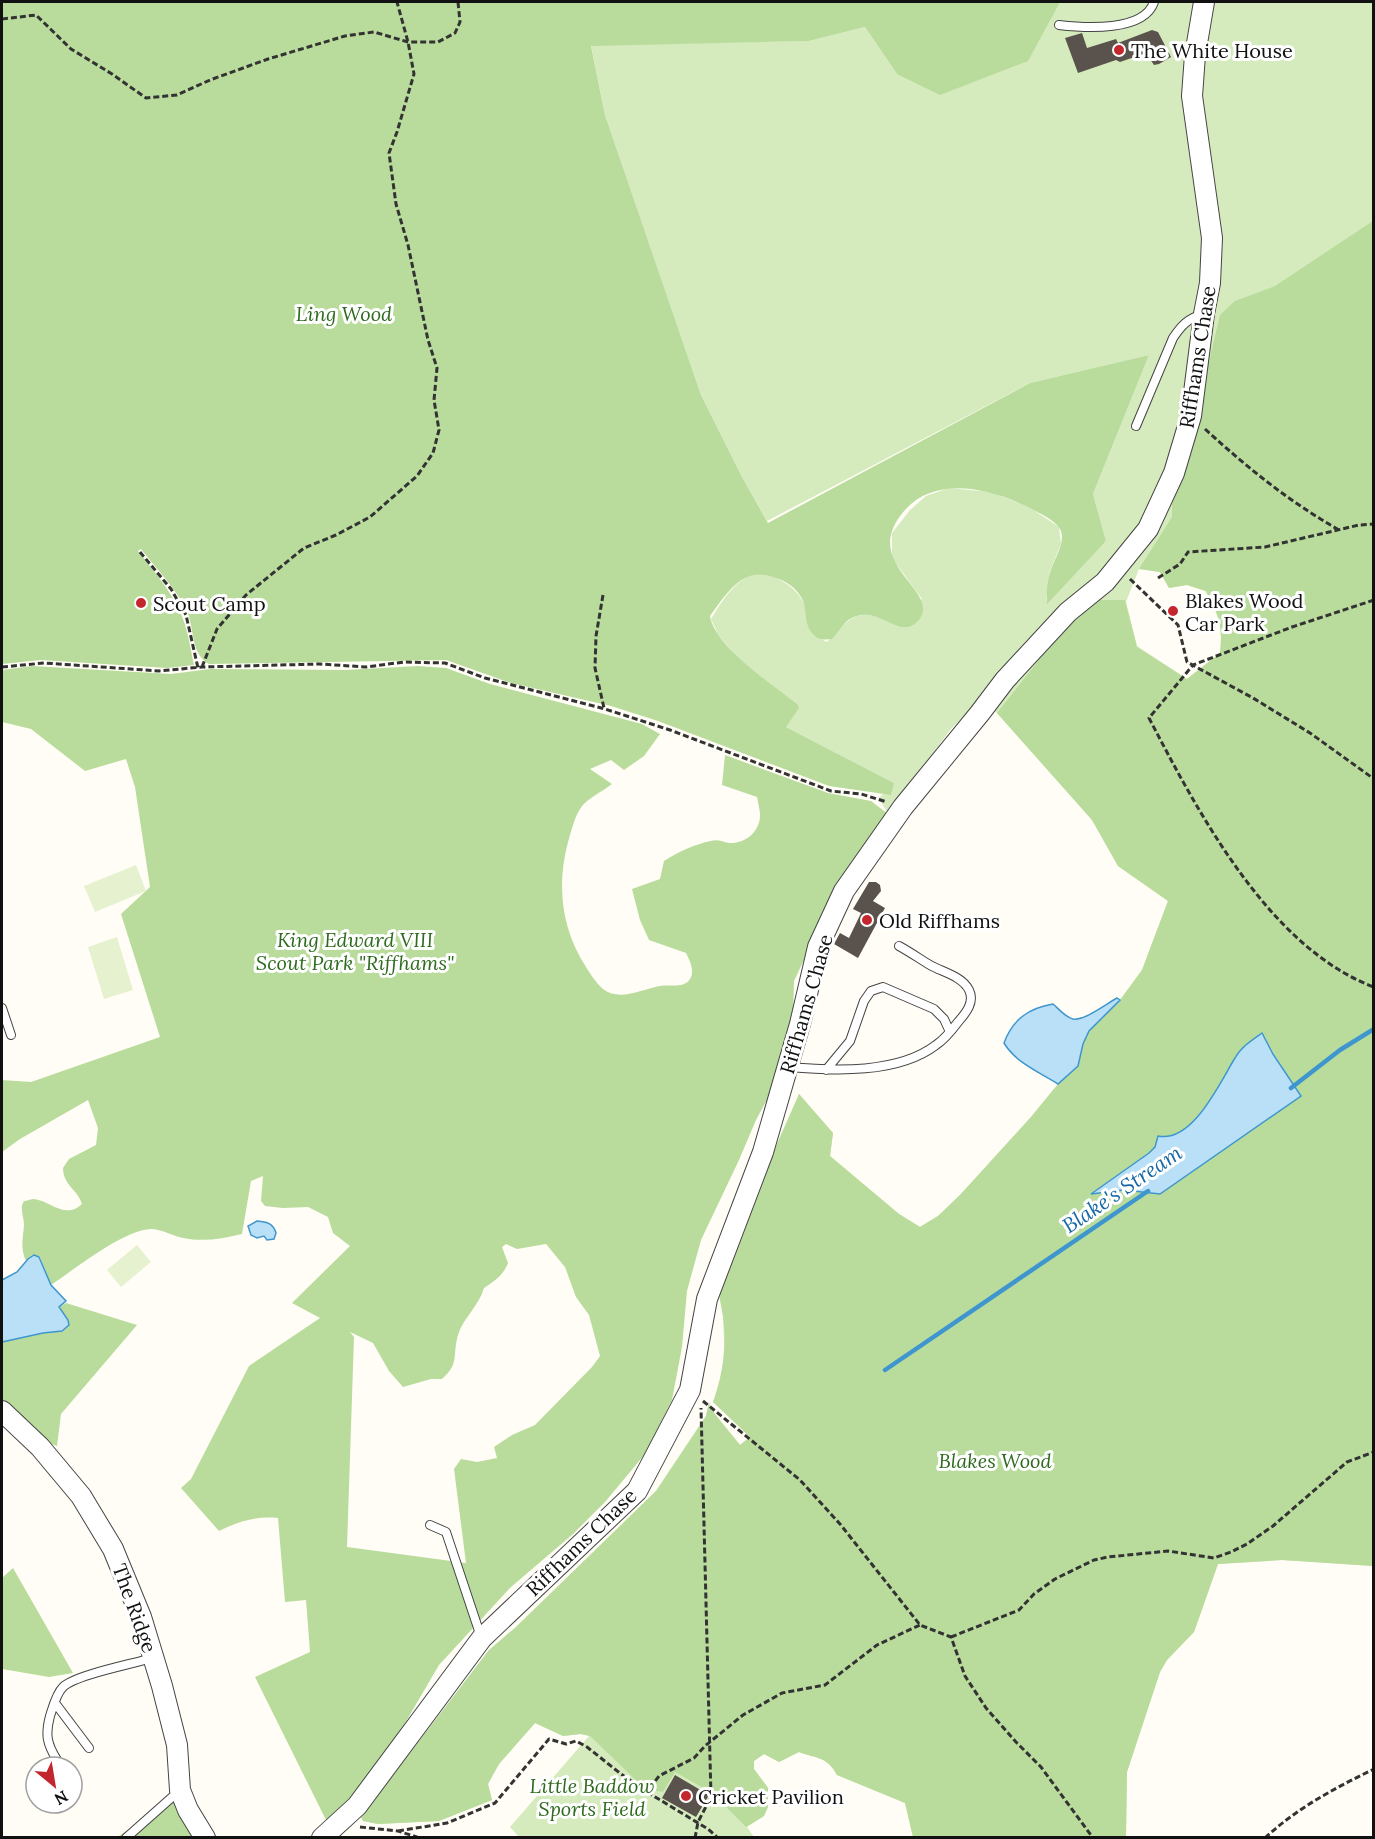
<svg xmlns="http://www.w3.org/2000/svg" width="1375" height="1839" viewBox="0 0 1375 1839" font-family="Lora,serif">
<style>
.green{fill:#d5ebbd;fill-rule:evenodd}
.forest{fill:#b9dc9c;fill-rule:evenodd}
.pitch{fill:#e6f2cf}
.water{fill:#b9e0f7;stroke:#3f96cf;stroke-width:1.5}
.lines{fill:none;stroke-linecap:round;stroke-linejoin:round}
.stream{stroke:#3f96cf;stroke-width:4.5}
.building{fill:#5a524d}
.service-casing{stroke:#444;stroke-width:10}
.tertiary-casing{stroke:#444;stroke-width:22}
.path{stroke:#333;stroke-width:3;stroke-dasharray:6 3;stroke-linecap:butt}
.service{stroke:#fff;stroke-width:8}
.tertiary{stroke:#fff;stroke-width:20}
.poi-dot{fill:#c4262e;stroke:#fff;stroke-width:2}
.labels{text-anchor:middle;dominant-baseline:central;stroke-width:6;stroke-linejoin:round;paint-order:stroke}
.poi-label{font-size:20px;fill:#111;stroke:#fff;text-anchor:start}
.park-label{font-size:20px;font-style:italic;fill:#2f6b1f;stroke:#fff}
.street-label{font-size:20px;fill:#111;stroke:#fff}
.water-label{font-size:21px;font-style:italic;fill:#1768a6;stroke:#fff}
</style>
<rect width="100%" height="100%" fill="#fffdf5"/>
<path class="green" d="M1059,2H1373V1566L1282,1560L1218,1564L1194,1632L1167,1660L1160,1672L1127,1772L1126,1837H913L905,1803L837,1775C827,1756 817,1759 799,1752L779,1762L764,1754L754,1761V1769L768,1788V1807L764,1816L747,1827L754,1837H519L510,1827L589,1736L581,1734L563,1736L535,1723L499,1764L488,1784L492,1800L439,1821L378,1824L363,1821L361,1817L489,1650L516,1627L656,1491L706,1416L709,1402L710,1408L740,1445L750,1437L713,1402C725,1371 725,1351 723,1319L799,1094L833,1133L830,1156L899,1214L920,1227L938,1216L960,1195L1031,1117L1058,1084L1078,1067L1083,1044L1089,1031L1120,1000L1142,970L1168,901L1118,866L1092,820L997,713L981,699L950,730L888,814L879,798L894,783L786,727L732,651L718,635L711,619C727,593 747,559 782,581C792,587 799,593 804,604C809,614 811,625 813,635L827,642C853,615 855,609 892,621L922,599L892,558V533L910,510L926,496L949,488L991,492L1029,507L1059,527L1061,544L1050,571L1046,601L1106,541L1093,494L1149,355L1030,383L767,521L742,477L701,395L605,115L591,45L809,41L865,27L897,74ZM1139,569L1160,572L1169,588L1187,585L1205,591C1219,615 1223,626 1220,653L1187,679L1137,646L1126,602Z"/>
<path class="forest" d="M2,2H1060L1028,61L940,95L897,74L865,27L809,41L591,46L605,115L701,395L742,477L768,523L1030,383L1149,355L1093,494L1106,541L1047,604C1046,594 1047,583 1050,573C1053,560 1067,542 1060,529C1055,520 1039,513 1030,508C989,488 929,472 898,519C866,568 943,592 918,621C898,642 879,602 850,619C843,623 838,633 832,639C824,640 817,640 812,633C803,622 808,608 801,597C796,588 786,581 776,578C743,565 728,592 710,616C714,646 773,685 797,704L799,708L786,727L894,783L891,795L829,786L658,721L611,706L511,683L446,660L209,664C190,654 195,627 186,609C175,588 156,568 141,549L138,551C153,570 169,588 179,610C188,627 190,647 194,665L167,668L41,660L2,664Z
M1373,221V1566L1282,1560L1218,1564L1194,1632L1167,1660L1160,1672L1127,1772L1126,1837H913L905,1803L837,1775C827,1756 817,1759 799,1752L779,1762L764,1754L754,1761V1769L768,1788V1807L764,1816L746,1827L712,1793L675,1772L663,1792L650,1790L640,1784L590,1736L581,1734L563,1736L535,1723L499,1764L488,1784L492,1800L439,1821L378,1824L363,1821L361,1817L489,1650L516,1627L656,1491L706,1416L709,1402L710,1408L740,1445L750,1437L713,1402C723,1374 727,1346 723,1317C721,1303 717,1290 719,1275L799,1094L833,1133L830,1156L899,1214L920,1227L938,1216L960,1195L1031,1117L1058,1084L1078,1067L1083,1044L1089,1031L1120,1000L1142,970L1168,901L1118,866L1092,820L997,713L1057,637L1098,600H1125L1137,647L1187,679L1220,653C1223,626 1219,615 1206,591L1187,585L1169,588L1160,572L1139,569L1172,517V505L1184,467L1220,315L1235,301L1275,286ZM1262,1034L1301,1096L1160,1194L1124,1190L1093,1193L1149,1153L1165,1138L1174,1136L1191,1124L1213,1096L1235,1057Z
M32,666L171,674L210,669L345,670L418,666L446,668L490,684L642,724L660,734L644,756L624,770L611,760L590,769L612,784C603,791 590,797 582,806C576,814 573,825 570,835C556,881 560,927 586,967C591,975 596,983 603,989C620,1002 642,989 660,986C669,984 684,989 690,979C695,971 690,961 686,953L649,940L640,920L632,889L660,879L664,861C678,852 695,844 711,841C718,839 723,842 729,843C745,844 760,832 760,815C760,810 758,803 757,797L722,785L725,755L828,793L871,801L888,814L809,949L794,981L793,1020L770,1094L756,1120L739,1160L701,1240L687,1291L682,1347L672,1400L645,1454L605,1502L573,1534L511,1587L439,1665L387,1754L359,1791L327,1822L255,1677L310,1652L306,1600L285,1602L278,1518C256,1516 239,1521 219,1531L181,1488L191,1479L249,1366L320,1318L292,1303L350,1246L333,1233L328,1217L308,1207L283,1208L265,1206L261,1201L263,1176L251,1181L242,1234C222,1239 203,1242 183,1238C173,1236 161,1229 151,1229C123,1230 75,1269 51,1285L40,1257L34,1255L26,1261C20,1248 23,1238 24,1225C24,1218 21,1212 22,1205L24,1201C27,1201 31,1199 34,1199C51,1201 65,1220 82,1204C78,1190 63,1185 63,1168L69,1159L96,1145L98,1128L88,1100L20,1139L2,1152V1080L31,1082L160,1037L121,914L150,887L135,787L126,759L85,771L31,729L2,722V670ZM506,1244L517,1249L546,1244L565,1267L576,1297L589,1315L600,1356L592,1367L535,1425L512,1435L494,1447L497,1458L477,1462L461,1459L454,1469L466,1563L347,1547L354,1337L350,1332L373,1343L389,1371L403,1387L431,1379H442C460,1363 452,1356 458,1335C463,1318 479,1306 484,1288C494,1281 503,1276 508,1263L502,1247Z
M66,1303L137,1325L61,1414L57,1446L27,1435L2,1408V1342L43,1333L63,1331L69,1325L68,1320L59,1307Z
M13,1568L73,1673L49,1677L2,1669V1578Z
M174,1798L195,1838H116Z"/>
<path class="pitch" d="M136,865L146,891L95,912L84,886Z
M117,937L133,990L104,999L88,947Z
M137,1245L151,1262L121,1287L107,1270Z"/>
<path class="water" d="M1117,998L1120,1000L1089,1031L1083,1044L1078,1066L1058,1084C1039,1072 1016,1063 1004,1043C1013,1019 1029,1008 1053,1004C1059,1009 1065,1017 1073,1019C1084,1021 1106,1004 1117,998Z
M1262,1033L1273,1054L1301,1096L1160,1194L1124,1190L1091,1194L1149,1153L1155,1147L1158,1136C1193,1143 1220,1082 1235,1058C1241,1047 1252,1040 1262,1033Z
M257,1221C267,1222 273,1223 276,1233L274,1239L267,1240L264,1236L257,1238L251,1235L248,1226Z
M34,1255L39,1257L51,1285L66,1301L59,1307L68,1320L69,1325L62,1331L43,1333L2,1342V1280L17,1272L28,1259Z"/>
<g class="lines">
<path class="stream" d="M1291,1088L1340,1050L1374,1029
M885,1370L1148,1191"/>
</g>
<path class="building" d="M1152,30L1158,32L1171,57L1159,64L1154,65L1146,53L1120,62L1116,60L1078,73L1065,38L1082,33L1087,48L1116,39L1118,43Z
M869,882H876L880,885L881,891L873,901L885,908L858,958L834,944L840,933L849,938L861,913L853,909Z
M675,1775L709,1795L696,1817L662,1798Z"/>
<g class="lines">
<g class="service-casing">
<path id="service" d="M1059,25C1085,28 1144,32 1154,2
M1136,426L1173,338C1181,326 1188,318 1203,314
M2,1008L11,1035
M789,1067C834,1071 898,1074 936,1045C945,1039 952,1030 958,1022C966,1013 975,1002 969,990C962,976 942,972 930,965C920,959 910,952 899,946
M826,1070L850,1041L864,1001L871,991L883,987L934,1009L944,1019L950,1032
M430,1525L446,1532L481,1637
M55,1703L89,1748
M57,1760C47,1744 45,1735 50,1716C53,1707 56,1694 63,1687C75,1675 133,1664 152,1658
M126,1838L179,1791"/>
</g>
<g class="tertiary-casing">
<path id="tertiary" d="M2,1411L40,1447L81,1496L113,1549L141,1617L162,1686L177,1745L180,1790L188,1810L205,1838
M322,1838L357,1806L482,1638L637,1491L690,1390L707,1299L763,1152L800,1024L818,947L844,891L903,807L980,713L1005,680L1068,612L1105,582L1148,529L1174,473L1191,416L1204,314L1210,283L1212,238L1192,96L1195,55L1204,2"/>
</g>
<path class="path" d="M2,19L36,15L71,49L112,74L146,98L177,95L210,80L268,59L345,36L374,32L408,42H438L455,33L460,22L458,2
M1205,429C1249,469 1287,500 1339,530
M140,552L171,589L186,615L198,668
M1158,578L1180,564L1188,552L1265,547L1359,525L1374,524
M1130,579L1178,625L1187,662L1253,698L1310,733L1374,779
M603,595L596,636L595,668L604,708
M1374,600L1292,627L1193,665L1149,718C1198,812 1269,948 1374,987
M2,667L44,663L159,671L202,667L320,664L366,667L404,662L445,663L485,678L605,709L670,730L831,791L861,794L887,802
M202,667L217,629L246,595L304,548L336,535L370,517L417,476L433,453L439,430L434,400L437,368L428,340L408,245L396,204L389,153L397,132L414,74L408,42L397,2
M703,1401L800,1480L840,1524L920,1625L951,1637L965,1676L986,1708L1016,1742L1041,1767L1093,1838
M951,1637L1019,1610L1034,1594L1055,1579L1094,1560L1108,1557L1168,1551L1214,1558L1231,1552L1247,1544L1273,1526L1347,1462L1374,1452
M647,1792L708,1829L718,1838
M360,1827L398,1831L420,1838
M398,1831L447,1823L495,1803L549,1739L566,1744L576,1741L587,1747L621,1774L647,1792L659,1776L694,1758L705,1746L743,1715L782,1693L825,1685L877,1645L920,1625
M695,1838L698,1822L711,1797L701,1408
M1265,1838C1297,1808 1335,1788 1374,1769"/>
<use href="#service" class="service"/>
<use href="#tertiary" class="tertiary"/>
</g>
<g class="poi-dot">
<circle cx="1119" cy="50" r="6"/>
<circle cx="141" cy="603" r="6"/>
<circle cx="1173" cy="611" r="6"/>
<circle cx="867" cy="920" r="6"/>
<circle cx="686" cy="1796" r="6"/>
</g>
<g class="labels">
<g class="poi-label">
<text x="1131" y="50">The White House</text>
<text x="1185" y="600">Blakes Wood<tspan x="1185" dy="23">Car Park</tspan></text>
<text x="153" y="603">Scout Camp</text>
<text x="879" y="920">Old Riffhams</text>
<text x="698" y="1796">Cricket Pavilion</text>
</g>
<g class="park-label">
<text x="344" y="313">Ling Wood</text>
<text x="355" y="939">King Edward VIII<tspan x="355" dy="23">Scout Park "Riffhams"</tspan></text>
<text x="995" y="1460">Blakes Wood</text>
<text x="592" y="1785">Little Baddow<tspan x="592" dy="23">Sports Field</tspan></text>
</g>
<g class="street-label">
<text transform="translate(1197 357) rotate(-81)">Riffhams Chase</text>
<text transform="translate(806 1004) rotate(-74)">Riffhams Chase</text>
<text transform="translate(581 1542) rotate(-44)">Riffhams Chase</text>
<text transform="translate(135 1608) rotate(70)">The Ridge</text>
</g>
<g class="water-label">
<text transform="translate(1122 1189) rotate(-34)">Blake's Stream</text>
</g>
</g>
<rect width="1375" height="1839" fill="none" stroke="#111111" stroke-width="6"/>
<g transform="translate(54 1785) rotate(150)"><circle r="28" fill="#ffffff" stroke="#a0a0a0" stroke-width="1.5"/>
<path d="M0-4.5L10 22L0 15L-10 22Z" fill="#c4262e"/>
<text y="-9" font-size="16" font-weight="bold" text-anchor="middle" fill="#111111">N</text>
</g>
</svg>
